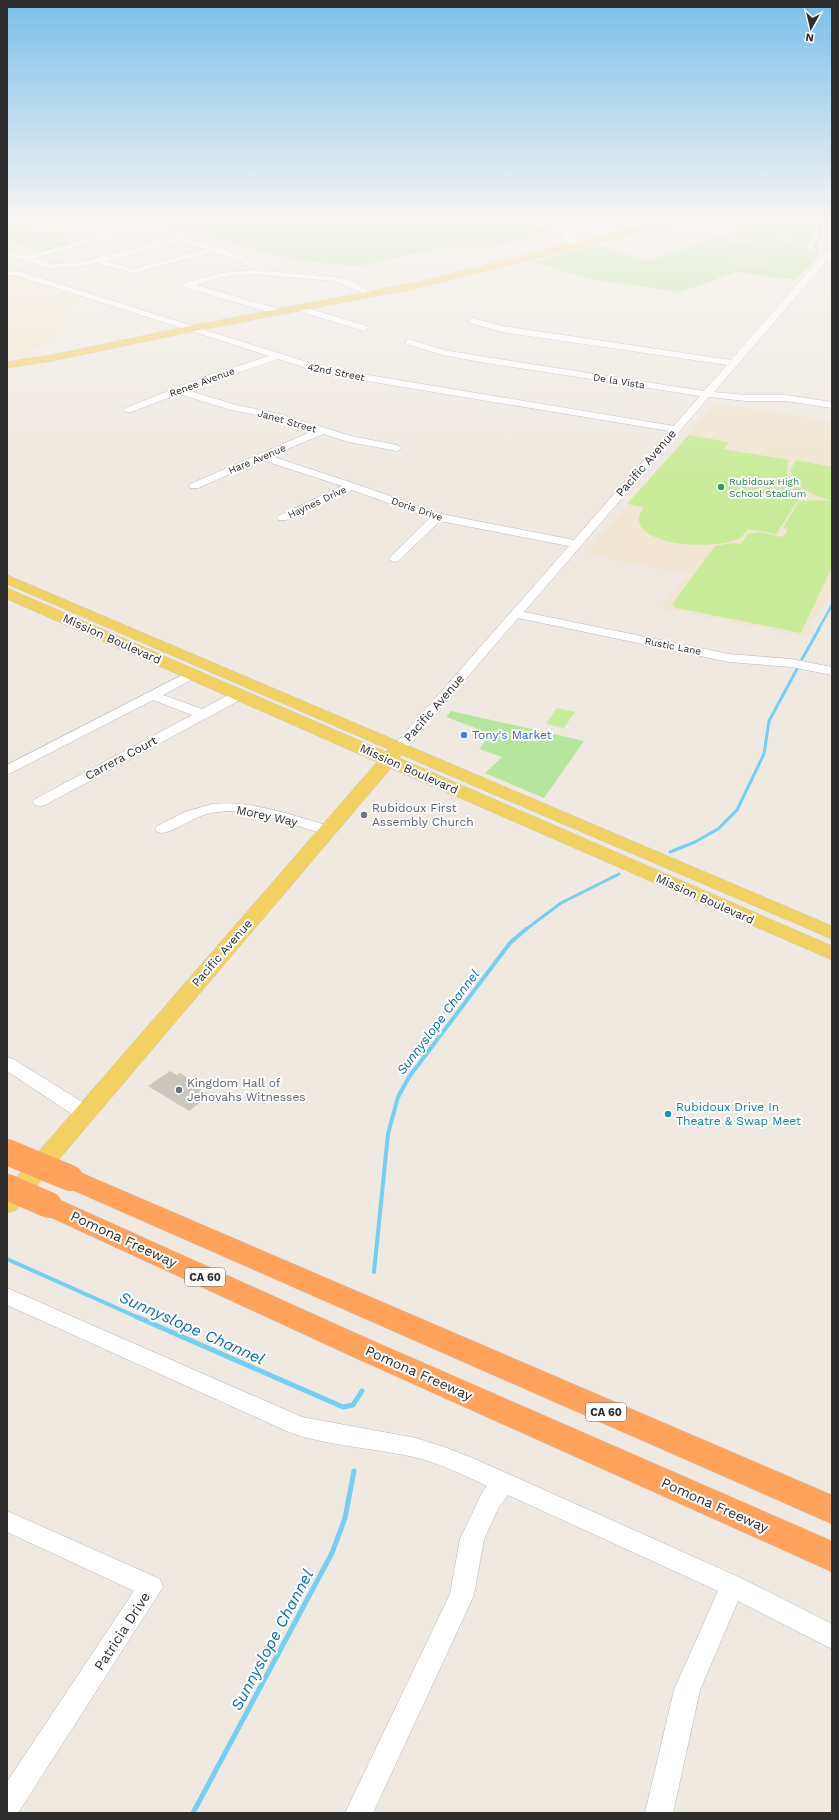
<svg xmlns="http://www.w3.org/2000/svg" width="839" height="1820" viewBox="0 0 839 1820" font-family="'Work Sans',sans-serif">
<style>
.education{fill:#f0e6d1}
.green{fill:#b6e59e}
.pitch{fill:#c9ec9a}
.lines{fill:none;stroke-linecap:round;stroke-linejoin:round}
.stream-far4{stroke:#75cff0;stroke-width:2}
.stream-far3{stroke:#75cff0;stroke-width:2.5}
.stream-far2{stroke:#75cff0;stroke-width:3}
.stream-far1{stroke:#75cff0;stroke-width:4}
.stream{stroke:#75cff0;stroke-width:5}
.building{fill:#cbc7bf}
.minor-casing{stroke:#b4b7c1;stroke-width:1}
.major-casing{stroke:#c9c9c9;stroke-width:1}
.highway-casing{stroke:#c9c9c9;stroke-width:1}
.minor{fill:#fff;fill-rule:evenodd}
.major{fill:#f2d163;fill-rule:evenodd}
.highway{fill:#ffa35c;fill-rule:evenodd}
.highway-bridge-casing{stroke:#c9c9c9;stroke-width:26;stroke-linecap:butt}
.highway-bridge{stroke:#ffa35c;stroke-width:26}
.leisure-dot{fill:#2e9e5b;stroke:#fff;stroke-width:1.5}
.shop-dot{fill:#3f7fe0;stroke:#fff;stroke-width:1.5}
.worship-dot{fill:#6b7280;stroke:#fff;stroke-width:1.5}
.culture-dot{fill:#0f9aa8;stroke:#fff;stroke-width:1.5}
.labels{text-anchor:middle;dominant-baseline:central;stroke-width:4;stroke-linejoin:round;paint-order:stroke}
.far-street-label{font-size:10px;fill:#2e2e2e;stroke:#fff}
.far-leisure-label{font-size:10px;fill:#27864d;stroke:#fff;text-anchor:start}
.shield{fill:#fff;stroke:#6d6d6d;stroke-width:1}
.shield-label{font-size:11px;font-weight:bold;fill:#2e2e2e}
.street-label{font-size:12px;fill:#2e2e2e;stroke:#fff}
.shop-label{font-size:12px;fill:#366cbe;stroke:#fff;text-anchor:start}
.worship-label{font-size:12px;fill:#5b616d;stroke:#fff;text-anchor:start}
.culture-label{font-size:12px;fill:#0d838f;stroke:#fff;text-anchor:start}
.water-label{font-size:13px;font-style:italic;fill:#0d6fa3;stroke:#fff}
.near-street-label{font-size:14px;fill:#2e2e2e;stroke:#fff}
.near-water-label{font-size:16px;font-style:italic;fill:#0d6fa3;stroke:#fff}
</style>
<rect width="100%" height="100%" fill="#efe9e1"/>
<path class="education" d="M7,276L21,279L83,299L78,300L58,315L68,318L74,326L67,328L50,343L31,350L36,357L7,361Z
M715,403L832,421V587L806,637L661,608L687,574L587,554Z"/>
<path class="green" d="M151,220H513L553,232L538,237L490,246L443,247L360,266H350L291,259Z
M769,220H799L811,222C819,234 811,237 807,246L810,251L820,254L796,280L736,272L681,292L590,279L533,262L597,245L647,261Z
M7,225L24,231L29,230L43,234L57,230L77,235L64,240L76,244L45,252L7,241Z
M451,711L584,741L544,798L485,773L502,757L479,749L491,734L446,717Z"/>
<path class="pitch" d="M779,233L800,235L797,242C788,243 777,242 770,236L772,234Z
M733,235L755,238C746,249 730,243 718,240Z
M746,255L765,257L773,263L767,269L759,270L730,265L726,260L732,257Z
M689,435L729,442L724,449L789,460C782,474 792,483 804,491L776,534L748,529C746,532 743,535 740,538C721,549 645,549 639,521C638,516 641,511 644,507L627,504Z
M796,460L832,467V501C815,496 795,489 790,470Z
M824,500L832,502V567L801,633L676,608L672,604L715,546L732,543L741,544L748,534L759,532L783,537L788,529L783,528L799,501Z
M557,708L575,712L564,728L546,724Z"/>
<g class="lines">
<path class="stream-far4" d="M817,220C823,230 821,236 815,245L818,251"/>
<path class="stream-far3" d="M818,630L832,605"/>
<path class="stream-far2" d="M802,659L819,629
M670,852L695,842L718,829L737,810L764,754L769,721L797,669
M525,930L561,903L619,874"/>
<path class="stream-far1" d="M7,1259L139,1318
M374,1272L388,1134L398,1097L409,1077L510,943L526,929"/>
<path class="stream" d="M137,1317L343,1407L353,1405L362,1391
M193,1813L332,1553L345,1518L354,1471"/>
</g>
<path class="building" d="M170,1071L177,1075L180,1073L195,1083L193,1084L210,1095L189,1111L148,1086Z"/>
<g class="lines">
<g class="minor-casing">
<path id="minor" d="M32,220H46L67,226L89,220H103L67,230Z
M108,220H121L142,228L35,258L51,264L77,263L178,237L218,247L247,258L243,260L213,252L134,273L97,263L77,267L50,268L7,255V250L26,256L130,228ZM178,241L205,249L134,269L106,261Z
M574,220H582L571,232L569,237L583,243V247L568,244L561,238L565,229Z
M829,248H832V255L714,392L746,395H786L832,402V408L786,401H746L709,397L524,612L729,654L791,659L832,667V675L791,667L729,662L518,618L405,750H395L393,747L395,744L569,546L440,521L398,561L394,562L388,559L390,557L430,518L352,490L286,520H278L276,518L278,516L342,486L262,460L198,488H190L189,486L190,484L313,431L271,418L231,410L179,394L131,412H125L123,410L125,408L207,376L269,356L18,276L7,275V271L22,272L326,368L674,426L700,396L480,362L443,355L406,344L405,342L409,339L444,350L480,356L704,391L727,365L502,332L470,323L469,321L473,318L503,326L731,360ZM278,359L325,374L669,431L574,540L441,514L356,484L271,456L323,434L349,442L397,451L402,448L397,445L351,436L276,413L236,405L187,390Z
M253,270L334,277L349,280L377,294L373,297L370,296L334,281L253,274L222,277L196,285L282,310V314L279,315L183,287L182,285L183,283L222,273Z
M298,305L367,326L368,328L364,331L295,310V306Z
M192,670L197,671L199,674L197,677L163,695L202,709L234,692H244L246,695L244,698L45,805L40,806L35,805L33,802L35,799L192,715L153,700L7,775V765Z
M212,804C253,800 294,816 333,827L336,830L333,833L328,835C290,825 247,804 207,814C191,818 178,830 162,833L157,832L155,829L157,826L185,812Z
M7,1057L13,1059L92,1108L94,1113L92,1118L85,1119L78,1118L7,1071Z
M7,1288L302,1417L416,1438L444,1447L475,1459L741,1578L832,1624V1649L738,1601L700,1690L673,1813H645L674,1690L718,1591L508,1495L499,1507L484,1539L474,1595L373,1813H345L450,1594L460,1539L482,1493L487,1486C464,1475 439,1463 414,1457C373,1448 330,1446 291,1433L7,1305Z
M7,1511L160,1579L163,1587L18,1813H7V1782L134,1591L7,1532Z"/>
</g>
<g class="major-casing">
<path id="major" d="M666,220H683L681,222L418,288L190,332L52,361L7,368V362L52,355L190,326L418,282Z
M7,575L832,926V939L402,755L399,758L832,946V960L391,768L16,1210L7,1213V1188L377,762L7,599V588L386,752L388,749L7,584Z"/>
</g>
<g class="highway-casing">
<path id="highway" d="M70,1168L832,1495V1524L61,1185L57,1178L61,1171Z
M49,1195L371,1340L832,1541V1572L351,1356L39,1212L35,1205L39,1198Z"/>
</g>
<use href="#minor" class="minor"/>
<use href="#major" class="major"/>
<use href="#highway" class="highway"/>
<g class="highway-bridge-casing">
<path id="highway-bridge" d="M7,1152L70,1178
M7,1187L49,1205"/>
</g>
<use href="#highway-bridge" class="highway-bridge"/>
</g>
<linearGradient id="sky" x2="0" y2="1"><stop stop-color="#7abfeb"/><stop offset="0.46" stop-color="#f8f5f2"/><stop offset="1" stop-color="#f8f5f2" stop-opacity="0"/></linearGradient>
<rect width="839" height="475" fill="url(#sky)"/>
<circle class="leisure-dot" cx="721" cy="487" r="4"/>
<circle class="shop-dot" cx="464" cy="735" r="4"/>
<g class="worship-dot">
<circle cx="364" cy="815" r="4"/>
<circle cx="179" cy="1090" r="4"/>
</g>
<circle class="culture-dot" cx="668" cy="1114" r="4"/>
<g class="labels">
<g class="far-street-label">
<text transform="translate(336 372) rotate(11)">42nd Street</text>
<text transform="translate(619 381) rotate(9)">De la Vista</text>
<text transform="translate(202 382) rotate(-20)">Renee Avenue</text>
<text transform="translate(287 421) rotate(16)">Janet Street</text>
<text transform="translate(257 459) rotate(-23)">Hare Avenue</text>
<text transform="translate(317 502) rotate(-25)">Haynes Drive</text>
<text transform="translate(417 509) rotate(19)">Doris Drive</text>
<text transform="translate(673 646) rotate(11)">Rustic Lane</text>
</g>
<g class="far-leisure-label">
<text x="729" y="481">Rubidoux High<tspan x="729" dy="12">School Stadium</tspan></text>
</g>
<g class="shield">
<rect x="185" y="1268" width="40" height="18" rx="3"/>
<rect x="586" y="1403" width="40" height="18" rx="3"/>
</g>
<g class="shield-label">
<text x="205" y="1277">CA 60</text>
<text x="606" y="1412">CA 60</text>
</g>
<g class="street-label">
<text transform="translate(646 463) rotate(-49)">Pacific Avenue</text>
<text transform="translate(112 639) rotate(24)">Mission Boulevard</text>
<text transform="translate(434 708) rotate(-49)">Pacific Avenue</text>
<text transform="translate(121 758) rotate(-28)">Carrera Court</text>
<text transform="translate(409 769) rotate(24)">Mission Boulevard</text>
<text transform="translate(267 816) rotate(12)">Morey Way</text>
<text transform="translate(705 899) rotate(24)">Mission Boulevard</text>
<text transform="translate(222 953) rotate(-49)">Pacific Avenue</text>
</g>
<g class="shop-label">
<text x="472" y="735">Tony's Market</text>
</g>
<g class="worship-label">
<text x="372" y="808">Rubidoux First<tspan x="372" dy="14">Assembly Church</tspan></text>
<text x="187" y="1083">Kingdom Hall of<tspan x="187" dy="14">Jehovahs Witnesses</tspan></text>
</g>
<g class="culture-label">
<text x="676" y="1107">Rubidoux Drive In<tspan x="676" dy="14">Theatre &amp; Swap Meet</tspan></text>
</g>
<g class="water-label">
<text transform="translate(438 1022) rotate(-53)">Sunnyslope Channel</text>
</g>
<g class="near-street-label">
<text transform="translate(124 1239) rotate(25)">Pomona Freeway</text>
<text transform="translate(419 1373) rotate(24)">Pomona Freeway</text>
<text transform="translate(715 1505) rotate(24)">Pomona Freeway</text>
<text transform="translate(122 1631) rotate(-57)">Patricia Drive</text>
</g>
<g class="near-water-label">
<text transform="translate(192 1328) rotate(24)">Sunnyslope Channel</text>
<text transform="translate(272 1640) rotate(-62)">Sunnyslope Channel</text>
</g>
</g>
<rect width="839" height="1820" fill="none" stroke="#2e2e2e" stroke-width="16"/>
<g transform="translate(811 28) rotate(188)" stroke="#ffffff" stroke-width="3" paint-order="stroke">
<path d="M0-3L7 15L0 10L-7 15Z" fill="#2e2e2e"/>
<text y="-6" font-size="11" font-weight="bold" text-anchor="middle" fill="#2e2e2e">N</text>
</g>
</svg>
